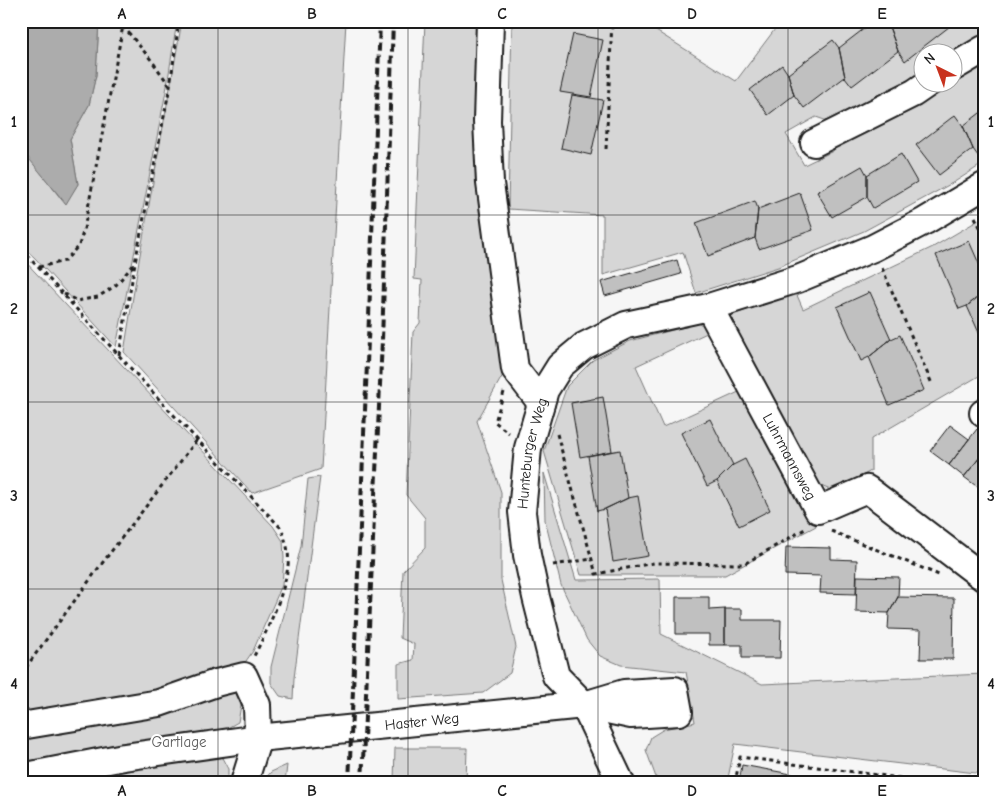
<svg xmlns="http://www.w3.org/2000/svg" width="1005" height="804" viewBox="0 0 1005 804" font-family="'Comic Neue',sans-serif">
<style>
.green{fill:#d6d6d6;stroke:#797979}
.water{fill:#acacac;stroke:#727272}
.building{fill:#c0c0c0;stroke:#1c1c1c}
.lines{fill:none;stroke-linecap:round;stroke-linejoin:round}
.minor-casing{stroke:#1c1c1c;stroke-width:30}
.path{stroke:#1c1c1c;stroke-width:3;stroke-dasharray:4 4;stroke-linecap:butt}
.minor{stroke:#fff;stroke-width:26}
.rail{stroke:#1c1c1c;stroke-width:4;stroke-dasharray:8 4;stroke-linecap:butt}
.grid{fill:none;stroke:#1c1c1c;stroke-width:1;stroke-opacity:0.55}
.labels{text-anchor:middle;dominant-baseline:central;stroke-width:4;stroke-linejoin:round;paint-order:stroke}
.street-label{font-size:15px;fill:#1c1c1c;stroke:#fff}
.park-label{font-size:15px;fill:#5d5d5d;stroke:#fff}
.neatline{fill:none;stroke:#1c1c1c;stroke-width:2}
.grid-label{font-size:16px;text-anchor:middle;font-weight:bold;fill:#1c1c1c}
</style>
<rect width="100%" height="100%" fill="#f6f6f6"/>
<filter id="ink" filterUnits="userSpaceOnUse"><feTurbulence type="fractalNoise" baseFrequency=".02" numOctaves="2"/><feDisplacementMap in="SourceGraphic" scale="10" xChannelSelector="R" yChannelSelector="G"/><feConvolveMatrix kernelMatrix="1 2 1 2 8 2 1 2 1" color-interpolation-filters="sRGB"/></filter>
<g filter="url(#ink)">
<path class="green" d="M99,21H177L167,86L116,347L35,258L21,245V149L24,151L65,204L78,184L70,139L89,105L96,75Z
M182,21H346L321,469L252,493L124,352L138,266Z
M425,21H477L504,373L477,421L501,492V580L516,647L510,673L483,693L398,699V664L413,660L414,644L400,638L403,571L425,548V518L406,495L413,332L420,323L422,280L414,279Z
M512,21H640L736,81L781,21H977L984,31V40L952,52H922V79L836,124L816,117L786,134L804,165L833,151L843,136L942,83L952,82L953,76L984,56V163L956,181L864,231L778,267L696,293L683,252L603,275V215L508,209Z
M984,217V373L871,439V471L833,491L816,484L727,317L796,293L803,309L933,247Z
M21,257L273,526L283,541L284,558L282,585L253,651L239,671L141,699L21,718Z
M704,322L709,332L636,366L663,427L741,391L816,526L725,575H581L544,451L567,386L593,360L630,341Z
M544,473L576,580L660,579L661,634L762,684L984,674V774L735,744L727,783H658L646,750L651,737L664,729L695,722L686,672L621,665L600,656L587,640L561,585L545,520Z
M320,477L294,678L293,699L280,696L271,683V667L301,546L308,479Z
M229,683L242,700L238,722L222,731L220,754L228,769V783H21V731Z
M395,748H467L466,783H395L394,781Z
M287,765L285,783H261L271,772Z"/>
<path class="water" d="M21,21H99L96,75L89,105L70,139L78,184L66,204L21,149Z"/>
<path class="building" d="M874,21H887L898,51L852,86L845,77L839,48Z
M892,21H953L954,23L905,61L898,51L888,24Z
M573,34L603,40L591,97L560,92Z
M833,40L839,48L845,77L804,108L794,95L788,74Z
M782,65L788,74L794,95L768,115L750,90Z
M572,95L603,100L591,155L561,148Z
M984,110V157L981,160L973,149L963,126Z
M955,115L963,126L973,149L939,175L916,145Z
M901,154L917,182L873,208L867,197V175Z
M862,166L867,175V197L832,217L817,192Z
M800,193L813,230L759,249L755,238L758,209Z
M755,201L758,209L755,238L708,256L696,223Z
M969,241L984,275V292L967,306L959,309L936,255Z
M677,260L681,274L605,296L601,282Z
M870,292L891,339L869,357L861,361L837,307Z
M984,292V344L967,306Z
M900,335L924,390L889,405L869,357L891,339Z
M603,397L612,451L580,457L571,403Z
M710,419L733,465L717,481L707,486L681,433Z
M950,425L969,439L949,465L930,451Z
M977,429L984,434V452L964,477L949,465Z
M620,450L628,498L605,509L597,511L588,456Z
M984,452V490L983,491L964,477Z
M745,459L770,510L739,526L717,481L733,465Z
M638,496L648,556L613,562L605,509L628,498Z
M786,547L831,548V559L857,560L856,594L820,593L821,576L785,575Z
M857,576L899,577L898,597L889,613L856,612Z
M676,597H709V610L725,609V645H709V634H676Z
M898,597L954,598L953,659H920L921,630L888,629L889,613Z
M725,609H742V620H781L780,658H742V645H725Z
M742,765L791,774L790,783H739Z
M791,774L832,783H790Z"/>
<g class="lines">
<g class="minor-casing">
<g id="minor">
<path d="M490,21L487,121L490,183L515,369L541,403"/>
<path d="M952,68L984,49"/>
<path d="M814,143L914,93L930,82"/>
<path id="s1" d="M709,307L818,510L867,489L984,578"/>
<path d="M983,413L984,414"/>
<path d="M21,726L159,703L216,683L244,676L257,705L258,738L244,783"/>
<path id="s2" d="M21,777L124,757L258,738L584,705L624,693L675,690L679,712L631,715L584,705"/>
<path id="s3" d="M621,783L584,705L556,676L536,597L527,555L522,512L528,448L545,390L560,366L584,346L626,325L709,307L798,279L873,248L925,221L984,186"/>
</g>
</g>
<path class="path" d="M123,26L152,61L170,86
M606,149L612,21
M975,217L984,235
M21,250L38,267L168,409L282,529C284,537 287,545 288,552C292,579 267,631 254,656
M39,267L65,261L79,245L84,229L123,26V21
M882,268L932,384
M64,294L77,301L98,297L116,285L135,263
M119,355L135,263L170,86L179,21
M504,392L495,422L509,433
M557,434L596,574L654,563L744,564L805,529
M831,531L939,575
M553,565L592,559
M21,674L100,566L197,440
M735,783L740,757L939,783"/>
<use href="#minor" class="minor"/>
<path class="rail" d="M349,783L369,317L380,21
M362,783L382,340L393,21"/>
</g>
</g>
<path class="grid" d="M218,21V783M408,21V783M598,21V783M788,21V783M21,215H984M21,402H984M21,589H984"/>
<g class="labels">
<g class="street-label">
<text stroke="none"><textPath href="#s3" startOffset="354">Hunteburger Weg</textPath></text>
<text stroke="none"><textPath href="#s1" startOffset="170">Luhrmannsweg</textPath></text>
<text stroke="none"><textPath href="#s2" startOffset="405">Haster Weg</textPath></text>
</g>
<g class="park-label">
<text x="179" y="742">Gartlage</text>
</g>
</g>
<rect width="1005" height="804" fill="none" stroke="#fff" stroke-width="55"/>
<g transform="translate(938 68) rotate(318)"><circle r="24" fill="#ffffff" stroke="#a4a4a4"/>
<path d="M0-4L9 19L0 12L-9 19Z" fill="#c8321e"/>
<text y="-8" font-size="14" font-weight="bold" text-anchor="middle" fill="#1c1c1c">N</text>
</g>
<rect x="28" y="28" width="950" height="748" class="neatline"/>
<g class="grid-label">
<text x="122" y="19">A</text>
<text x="312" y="19">B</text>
<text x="502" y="19">C</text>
<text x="692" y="19">D</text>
<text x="882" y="19">E</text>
<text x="14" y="127">1</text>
<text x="991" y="127">1</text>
<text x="14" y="314">2</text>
<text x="991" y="314">2</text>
<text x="14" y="501">3</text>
<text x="991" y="501">3</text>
<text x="14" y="689">4</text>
<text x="991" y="689">4</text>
<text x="122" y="796">A</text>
<text x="312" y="796">B</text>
<text x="502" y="796">C</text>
<text x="692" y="796">D</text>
<text x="882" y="796">E</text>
</g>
</svg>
